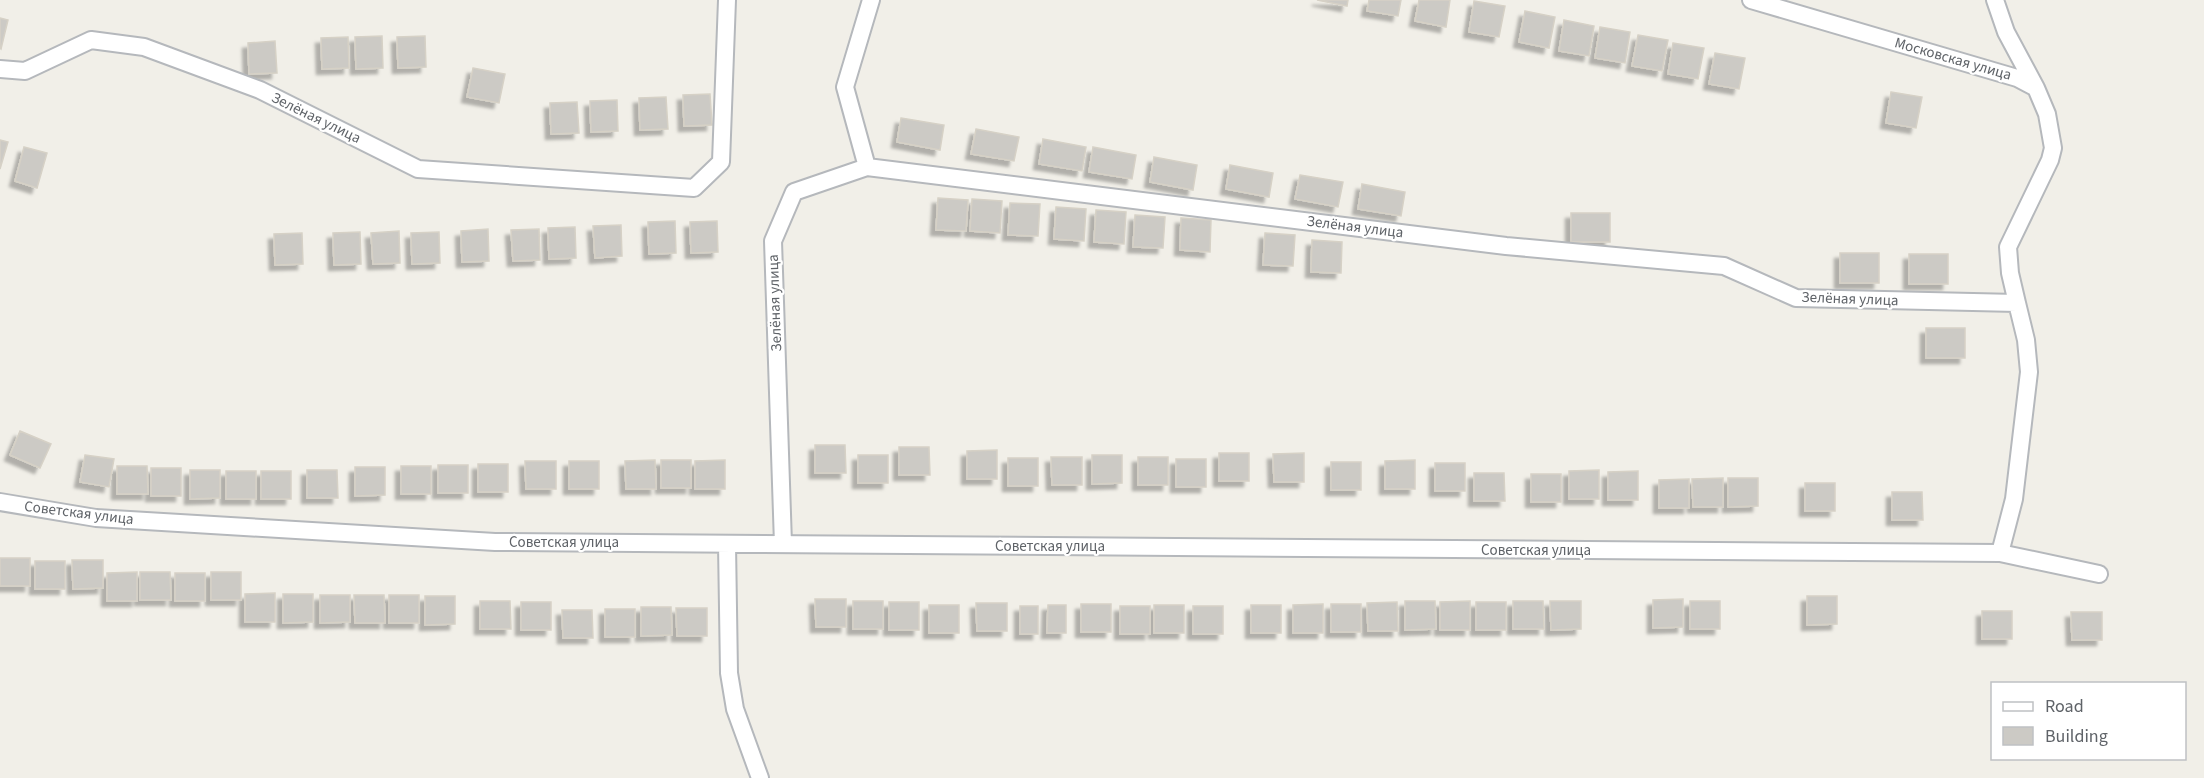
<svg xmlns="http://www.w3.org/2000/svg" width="2204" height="778" viewBox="0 0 2204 778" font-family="'Source Sans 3',sans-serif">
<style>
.building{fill:#cccac5;stroke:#d6d1c6;stroke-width:1.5;filter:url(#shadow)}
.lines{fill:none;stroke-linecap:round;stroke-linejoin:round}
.minor-casing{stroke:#b5b8bc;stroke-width:20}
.minor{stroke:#fff;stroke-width:16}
.labels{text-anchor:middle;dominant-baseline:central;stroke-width:4.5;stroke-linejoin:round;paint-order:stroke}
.street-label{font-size:15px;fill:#5f6368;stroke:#fff}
</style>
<defs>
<filter id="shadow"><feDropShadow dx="-5.5" dy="5.5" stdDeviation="1.5" flood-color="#0004"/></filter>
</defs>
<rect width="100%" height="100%" fill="#f1efe8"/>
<path class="building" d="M1317,0H1348L1347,6Z
M1369,0H1401L1398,16L1367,11Z
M1419,0H1450L1446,27L1415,21Z
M1474,1L1505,6L1499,37L1469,32Z
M1525,11L1555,17L1549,48L1519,42Z
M0,18L8,20L1,49L0,48Z
M1564,20L1594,26L1589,56L1559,51Z
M1600,27L1630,32L1625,63L1595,58Z
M1638,35L1668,40L1662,71L1632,66Z
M382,36L383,68L356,69L355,37Z
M425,36L426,67L398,68L397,37Z
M348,37L349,68L322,69L321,38Z
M275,41L277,73L249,74L248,43Z
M1673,43L1704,48L1698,79L1668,74Z
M1715,53L1745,58L1739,89L1709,84Z
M473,68L505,74L499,103L467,97Z
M1891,92L1922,97L1916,128L1886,123Z
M710,94L712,125L684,126L683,95Z
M666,97L668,129L640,130L639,98Z
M617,100L618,131L591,132L590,101Z
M577,102L579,133L551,134L550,103Z
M901,118L944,125L940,150L897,142Z
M976,129L1019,137L1014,161L971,154Z
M1043,139L1086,147L1082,171L1039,164Z
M0,140L8,142L0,169Z
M24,147L47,153L37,188L15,181Z
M1093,147L1136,155L1132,179L1089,172Z
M1154,157L1197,165L1193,190L1150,182Z
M1230,165L1273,173L1269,197L1226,189Z
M1300,175L1343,182L1338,207L1295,199Z
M1362,184L1405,192L1401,216L1358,209Z
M938,198L968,200L966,231L936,230Z
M972,199L1002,201L1000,233L970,231Z
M1010,203L1040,204L1038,236L1008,235Z
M1056,207L1086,209L1084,241L1054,239Z
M1096,210L1126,212L1124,244L1094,242Z
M1571,213H1610V242H1571Z
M1135,215L1165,217L1163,248L1133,247Z
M1181,218L1211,220L1210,252L1180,250Z
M675,221L676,253L649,254L648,222Z
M717,221L718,252L691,253L690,222Z
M621,225L622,256L595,258L593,226Z
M575,227L576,258L549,259L548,228Z
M488,229L489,261L462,262L461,231Z
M539,229L540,260L513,261L511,230Z
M399,231L400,263L373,264L371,233Z
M360,232L361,264L334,265L333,233Z
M439,232L440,263L412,264L411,233Z
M302,233L303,264L275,265L274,234Z
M1265,233L1295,235L1293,266L1263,265Z
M1312,240L1342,242L1341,273L1311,272Z
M1840,253H1879V283H1840Z
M1909,254H1948V284H1909Z
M1926,328H1965V358H1926Z
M20,431L51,444L40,468L10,455Z
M815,445H845L846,473H815Z
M899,447H929L930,475H899Z
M997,450V479H967V451Z
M1219,453H1249V481H1219Z
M1304,453V482H1274L1273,454Z
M85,455L114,459L109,487L80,482Z
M858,455H888V483H858Z
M1092,455H1122V483L1092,484Z
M1051,457H1082V485H1052Z
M1138,457H1168V485H1138Z
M1008,458H1038V486H1008Z
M1176,459H1206V487H1176Z
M655,460L656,489H626L625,461Z
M661,460H691V488H661Z
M725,460V489H695V461Z
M1415,460V489H1385V461Z
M525,461H556V489H526Z
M569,461H599V489H569Z
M1331,462H1361V490H1331Z
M1435,463H1465V491H1435Z
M478,464H508V492H478Z
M438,465H468V493H438Z
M117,466H147L148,494H117Z
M401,466H431V494H401Z
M355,467H385V495L355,496Z
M151,468H181V496H151Z
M190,470H220V498L190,499Z
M307,470H337L338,498H307Z
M1599,470V499H1569V471Z
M226,471H256V499H226Z
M261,471H291V499H261Z
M1638,471V500H1608V472Z
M1474,473H1504L1505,501H1474Z
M1531,474H1561V502H1531Z
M1723,478V507H1693L1692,479Z
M1728,478H1758V506L1728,507Z
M1689,479V508H1659V480Z
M1805,483H1835V511H1805Z
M1892,492H1922L1923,520H1892Z
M0,558H30V586H0Z
M72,560H103V588L73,589Z
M35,561H65V589H35Z
M137,572V601H107V573Z
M140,572H170L171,600H140Z
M211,572H241V600H211Z
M175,573H205V601H175Z
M275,593V622H245V594Z
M283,594H313V622L283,623Z
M320,595H350V622L320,623Z
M354,595H384L385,623H355Z
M389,595H419V623H389Z
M425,596H455V624L425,625Z
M1807,596H1837V624L1807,625Z
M815,599H846V627H816Z
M1683,599V627L1653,628V600Z
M480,601H510L511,629H480Z
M853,601H883V629H853Z
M1405,601H1435L1436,629L1405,630Z
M1470,601V630H1440V602Z
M1513,601H1543L1544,629H1513Z
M1550,601H1581V629L1551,630Z
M1690,601H1720V629H1690Z
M521,602H551V630H521Z
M889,602H919V630H889Z
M1397,602L1398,631H1368L1367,603Z
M1476,602H1506V630H1476Z
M976,603H1007V631H977Z
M1081,604H1111V632H1081Z
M1323,604V633H1293V605Z
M1331,604H1361V632H1331Z
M929,605H959V633H929Z
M1048,605H1066V633H1047Z
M1154,605H1184V633H1154Z
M1251,605H1281V633H1251Z
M1020,606H1038V634H1020Z
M1120,606H1150V634H1120Z
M1193,606H1223V634H1193Z
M641,607H671L672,635L641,636Z
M676,608H707V636H677Z
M605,609H635V637H605Z
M562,610H592L593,638H563Z
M1982,611H2012V639H1982Z
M2071,612H2102V640H2072Z"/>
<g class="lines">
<g class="minor-casing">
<path id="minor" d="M1751,0L2017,78L2036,88L2047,114L2053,148L2050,160L2008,247L2010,273L2017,303
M1995,0L2006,32L2036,88
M0,69L25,71L91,40L144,47L260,90L418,169L694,188L721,162L727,0
M867,167L845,87L871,0
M0,502L96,518L495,542L2000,553L2099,574
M727,544L729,673L735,709L760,778
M783,544L773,241L794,192L867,167L1506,246L1724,266L1796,298L2017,303L2026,340L2029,372L2014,499L2000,553"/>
</g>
<use href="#minor" class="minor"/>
</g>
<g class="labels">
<g class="street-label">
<text transform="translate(1953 59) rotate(16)">Московская улица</text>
<text transform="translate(316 118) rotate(26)">Зелёная улица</text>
<text transform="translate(1355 227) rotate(7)">Зелёная улица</text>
<text transform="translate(1850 299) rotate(2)">Зелёная улица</text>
<text transform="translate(775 303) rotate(-92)">Зелёная улица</text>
<text transform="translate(79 513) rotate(7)">Советская улица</text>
<text x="564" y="542">Советская улица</text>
<text x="1050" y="546">Советская улица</text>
<text x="1536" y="550">Советская улица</text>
</g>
</g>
<rect x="1991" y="682" width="195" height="78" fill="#ffffff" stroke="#bfc1c3" stroke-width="1.5"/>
<rect x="2003" y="702" width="30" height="9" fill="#ffffff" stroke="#bfc1c3" stroke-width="1.5"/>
<text x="2045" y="712" font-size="18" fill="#5f6368">Road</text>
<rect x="2003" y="727" width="30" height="18" fill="#cccac5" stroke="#bfc1c3" stroke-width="1.5"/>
<text x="2045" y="742" font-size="18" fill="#5f6368">Building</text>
</svg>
